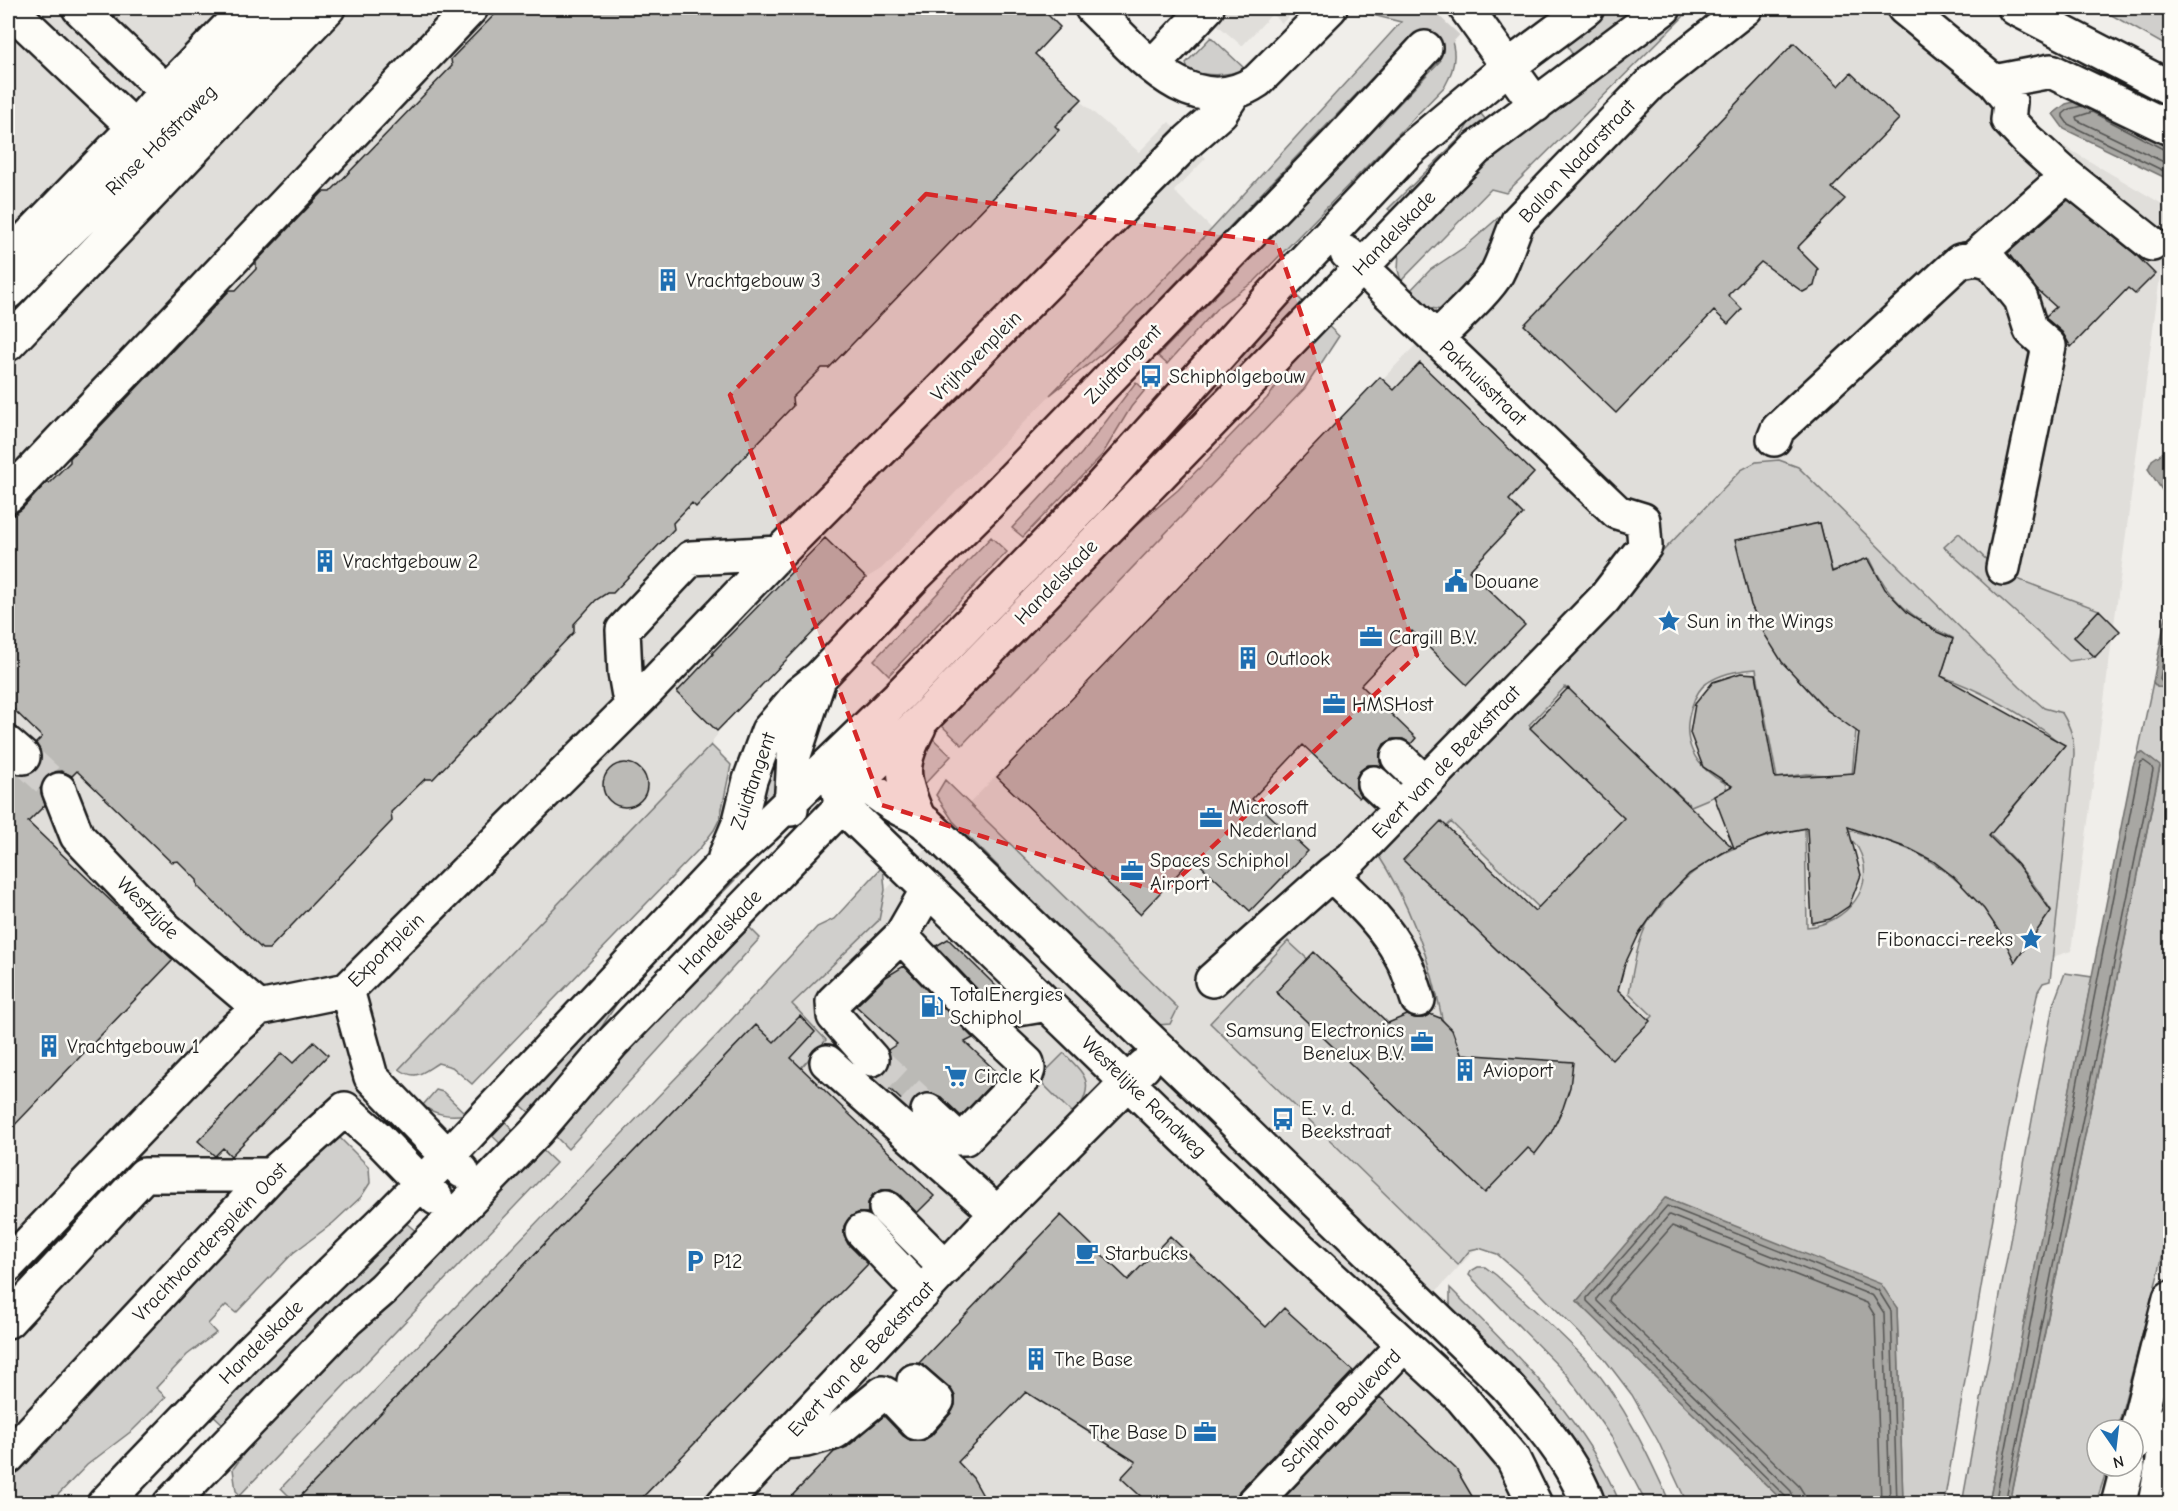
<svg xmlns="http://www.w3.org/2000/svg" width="2178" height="1511" viewBox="0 0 2178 1511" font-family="'Comic Neue',sans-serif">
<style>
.built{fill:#e0deda}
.green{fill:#d0cfcc;stroke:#767674;stroke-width:1.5;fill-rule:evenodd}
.water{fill:#a8a7a3;stroke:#706f6d;stroke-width:1.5}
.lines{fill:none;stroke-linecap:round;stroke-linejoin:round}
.shore{stroke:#545452;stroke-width:1.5}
.building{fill:#bbbab6;stroke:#1c1c1c;stroke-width:1.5}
.minor-tunnel{stroke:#d0cecb;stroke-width:33;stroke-dasharray:33 16;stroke-linecap:butt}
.minor-casing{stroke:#1c1c1c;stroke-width:38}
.highway-casing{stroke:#1c1c1c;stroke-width:38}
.minor{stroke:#fdfcf7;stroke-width:33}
.highway{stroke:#fdfcf7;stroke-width:33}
.marked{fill:#d62828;fill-opacity:0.2;stroke:#d62828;stroke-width:4.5;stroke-dasharray:12 8;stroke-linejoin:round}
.labels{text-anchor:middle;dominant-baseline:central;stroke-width:5;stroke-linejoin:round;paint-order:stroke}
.street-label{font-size:20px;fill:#1c1c1c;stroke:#fdfcf7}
.poi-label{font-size:20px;fill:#1c1c1c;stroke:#fdfcf7;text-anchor:start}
</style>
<rect width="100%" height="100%" fill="#f0eeea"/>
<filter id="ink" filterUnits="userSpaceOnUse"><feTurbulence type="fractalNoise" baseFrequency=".0167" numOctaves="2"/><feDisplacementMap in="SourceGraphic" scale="12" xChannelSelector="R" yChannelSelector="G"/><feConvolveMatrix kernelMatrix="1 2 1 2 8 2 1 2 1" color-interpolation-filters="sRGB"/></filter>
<g filter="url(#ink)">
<path class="built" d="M8,8H1000L994,14L1078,95L1080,101L1139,152L1169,122L1206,158L1174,191L1212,229L881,569L866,578L718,731L717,735L713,740V744L425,1043L332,1130L8,1481Z
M1198,8H1298L1282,23L1272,14L1242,46Z
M1767,8H1885L2018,119L2169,208L2071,951L1617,1098L1384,1347L1508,1469L1520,1503L294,1504L990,782L1664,90Z"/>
<path class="green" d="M1365,8H1428L1432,10C1454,35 1462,56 1445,86L1255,281L1219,306L1167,364L1158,356L1440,61L1412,36L1129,332L1050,395L1212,229L1401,22L1360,12Z
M1609,8H1643L1575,58L1564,42Z
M1686,8H1690L1683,17L1506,193L1491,189L1401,281L1398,270L1399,251L1431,214L1496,153Z
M2099,8H2170V48Z
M1211,37L1245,69C1226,77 1208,76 1188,71L1186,63Z
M1477,109L1490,125L1395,214L1388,209L1460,138Z
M1506,211L1491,263L1444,310C1427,309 1421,303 1409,292L1430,270L1466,246Z
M1293,292L1307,306L921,705L915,700Z
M1326,324L1339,336L1305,388L962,745L940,724L1115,543L1178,490L1270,395L1301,349Z
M1136,382L1145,390L1131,407L1102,455L1023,537L1012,528L1082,453Z
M1779,460L1798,467L2020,687L2044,708L2062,713C2071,728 2074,738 2074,755L2050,981L2043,983L2038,991L2008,1130L1944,1503H1903L1897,1308L1666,1198L1577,1301L1785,1503H1687L1658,1441L1632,1395L1603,1357L1529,1282L1497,1254L1479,1248L1470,1250L1458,1265L1210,1023L1288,941L1392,1037L1446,1040C1435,972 1413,908 1375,850L1741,470L1756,462ZM1820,523L1832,571L1870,559C1889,600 1912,619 1953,638L1941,676C1987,693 2026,715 2064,746L2007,815L1980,826C2009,851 2031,878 2051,910L2015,959C2009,947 2003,934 1996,923C1990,914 1982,906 1975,898C1935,856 1894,839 1838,828C1846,834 1853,840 1858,848C1879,886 1846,924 1807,927L1805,828C1748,838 1699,856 1662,904C1658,910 1652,916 1648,922C1637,942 1633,971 1629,993L1653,1016L1623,1047L1422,852L1451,822L1558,926L1645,836L1529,725L1565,687L1691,806L1727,791L1725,783C1694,767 1680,740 1692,706C1695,697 1699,688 1707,683C1720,674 1741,670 1756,669L1777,778L1807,774L1852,776L1856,730L1825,709L1783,662L1740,540Z
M1959,533L1999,572L2099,610L2074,637L2095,657L2069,661L1944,547Z
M991,537L1007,552L889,675L874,660Z
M2153,682L2157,687L2170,688V1213L2161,1263L2117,1430H2097V1466H2108L2096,1503L2010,1504L2160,767L2143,753H2138Z
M810,692L772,807L759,797L767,763Z
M929,735L951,756L919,790L917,780Z
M711,745L731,765L720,818L714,830L701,847L472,1084L452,1067L438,1063C422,1073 416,1081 399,1069Z
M945,780L1178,1008L1170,1024L1156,1025L953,821L936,795Z
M753,849L759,855L619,1000L547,1112L539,1121L513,1098Z
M883,866L885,890L879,920L792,1004L826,1040L799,1070L754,1027L295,1502L281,1488L720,1032L817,927L834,919Z
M747,925L760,938L568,1149L549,1130Z
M2065,973L2092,977L1989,1503L1962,1504L2053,1005Z
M1064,1053C1089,1079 1094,1083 1075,1116L1038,1079Z
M436,1090L443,1092L466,1114C451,1117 434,1115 423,1105Z
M497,1114L522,1138L509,1152L484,1128Z
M332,1130L369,1167L370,1183L361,1197L333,1223L293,1253L236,1313L226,1305L208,1324L216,1333L187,1355L156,1388L166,1397L133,1430L87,1465L50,1503H8V1481Z
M535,1143L556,1163L240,1495L236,1491L233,1469L250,1445Z
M399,1217L425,1239L226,1427L210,1412Z
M1478,1267H1485L1496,1275C1527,1304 1561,1332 1590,1364C1625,1404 1648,1455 1670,1503H1646L1612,1438L1567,1375L1469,1275L1471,1271Z
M1450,1288C1515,1353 1583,1417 1620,1503H1602L1454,1313L1450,1305Z"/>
<path class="water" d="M2093,97L2170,138V180L2064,129L2053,114L2066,104Z
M2170,448V502L2148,469L2152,460Z
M2170,594V688L2157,687L2153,682Z
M2138,753H2143L2160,766L2010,1503H1989L2133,766Z
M1665,1198L1881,1284L1897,1308L1903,1503H1785L1577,1301Z"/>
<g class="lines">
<path class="shore" d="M2082,106L2069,109L2063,114V117L2068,124L2170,174
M2170,151L2163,149L2092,112L2076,117L2077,120L2170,165
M2170,625L2160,679L2162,682H2170
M1788,1504L1786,1497L1587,1301V1298L1667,1206L1878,1290L1891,1311L1897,1504
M1796,1504L1791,1491L1597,1301V1298L1669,1215L1873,1296L1884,1313L1890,1504
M1805,1504L1804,1494L1799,1486L1609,1301L1610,1297L1672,1226L1867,1303L1875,1316L1881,1504
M1995,1504L2139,768L2141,762L2144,761L2151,766L2153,770L2005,1504"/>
</g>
<path class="building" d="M501,8H1041L1060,27L1035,54L1082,99L1055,126L1059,130L829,368H822L792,398L793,406L696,507L692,503L673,523L674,529L613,593H607L596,600L574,624V632L433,779H425L391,812L392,821L269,949H262L198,887L197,880L178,861L171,862L77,771L72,776L61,771L53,772L45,778L40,788L45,805L28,822L173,960L8,1132V773L10,770L19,775H29L37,770L41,760L40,750L36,743L42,737L8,704V519L22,509L46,483H49L70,462V458L230,290H236L256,269V262L323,192H330L452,66L451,59Z
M1794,43L1839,86L1851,73L1899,119L1832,188L1845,199L1797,248L1818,269L1814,286L1803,292L1761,262L1728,295L1742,309L1728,324L1714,311L1616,413L1524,325Z
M2068,200L2135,254L2155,274L2135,294L2128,288L2071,347L2062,332L2047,319L2046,316L2056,307L2036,289L2008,253Z
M1420,363L1534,473L1509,500L1523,514L1469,571L1525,625L1467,685L1412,631L1361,685L1416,738L1411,744L1403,739H1393L1384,744L1380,753V762L1383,767L1378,765H1368L1360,771L1356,778V788L1361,796L1359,798L1303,745L1252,799L1308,851L1250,911L1193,858L1140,914L997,777L1380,377L1394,390Z
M1820,523L1832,572L1868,558L1885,589L1908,613L1937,632L1953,639L1941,676L2065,745L1989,836L2018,865L2051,911L2015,962L2003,937L1984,909L1954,877L1933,861L1910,849L1848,827L1861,875L1849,906L1830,919L1812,923L1807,828L1769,835L1734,848L1714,796L1732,786L1703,767L1690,733L1695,704L1713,682L1741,673L1756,674L1775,778L1854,773L1859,733L1827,710L1782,662L1765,635L1751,605L1735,540Z
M825,538L866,578L717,731L677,692L713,654L712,653Z
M2099,610L2120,631L2095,657L2074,637Z
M1568,688L1732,847L1689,874L1661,903L1639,934L1625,964L1618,990L1650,1021L1612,1060L1403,860L1441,821L1535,911L1624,818L1530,728Z
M603 785a22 22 0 1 1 44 0a22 22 0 1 1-44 0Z
M948,939L1003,993L984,996L936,946Z
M1314,952L1388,1023L1407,1015L1415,1018H1423L1430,1014L1440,1018L1452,1030L1461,1054L1573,1062L1570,1087L1563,1108L1551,1133L1535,1154L1528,1148L1485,1193L1276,992Z
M904,966L973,1038L965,1042L1000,1075L961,1116L941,1097L932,1093H923L915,1098L910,1108L877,1077L885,1073L890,1065V1056L888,1050L897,1044L856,1006L886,977Z
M800,1016L815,1032L791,1058L934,1196L917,1213L899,1194L891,1190H882L873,1194L868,1203V1213H858L849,1218L844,1226V1236L848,1244L868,1264L637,1503H294L756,1025L774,1042Z
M314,1042L328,1055L231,1156L223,1148L215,1156L198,1141L282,1053L293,1063Z
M1061,1215L1128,1280L1170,1236L1266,1327L1284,1308L1353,1371L1239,1491L1235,1503H1148L1121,1478L1136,1462L1026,1392L958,1462L973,1478L987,1503H785L834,1452L847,1447L884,1416L903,1436L912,1441H922L931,1436L951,1413L955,1405V1396L949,1387L926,1367L919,1363Z
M1380,1397L1456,1469L1476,1503H1279Z"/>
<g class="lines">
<path class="minor-tunnel" d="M1425,48L1462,8
M23,757L59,790
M872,1059L928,1111"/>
<g class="minor-casing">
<path id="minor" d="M9,8L151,143
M79,8L181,106
M1092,8C1135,49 1191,125 1257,81L1330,8
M1466,8L1536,105
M1904,8L1994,82L2010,102L2008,120L2027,140L2067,176L1973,259
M2015,8L2170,88
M1153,65L1207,8
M1994,82L2051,71L2170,128
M2067,176L2152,244
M8,258L134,128L165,92L247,8
M8,292L188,113L289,8
M1436,339C1452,322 1487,291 1497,273C1506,256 1510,238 1518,221L1651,83L1746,8
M8,344L328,8
M1774,439L1778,429L1960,261L1977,258L1991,262L2021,299L2031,330L2049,346L2003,568
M8,496L471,8
M631,707L625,673L623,630L691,558L779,553
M8,744L23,757
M1398,757L1425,783
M841,769C861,780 877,795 895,806C908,814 916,814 928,825L1507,1386C1537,1420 1573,1460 1588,1504
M1374,783L1401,808
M837,784L842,806L1282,1232L1461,1397L1513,1459L1535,1504
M59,790L77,836L166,929L259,1008
M791,809L794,755L818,682
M917,815C901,777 899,765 919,727
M725,857L740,821L750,780L768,731L800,693L819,678L916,575L990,502L1335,145L1425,48
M1331,874C1357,899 1384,923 1401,956C1409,969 1413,986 1418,1000
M928,889L901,936L977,1016L1048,1004
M1212,980L1331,874L1351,859L1604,599L1645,546L1643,520L1617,512L1347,253
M347,990L371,1077L462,1171
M872,1059L834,1016L833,1002L901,936
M827,1062L997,1213
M928,1111L957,1138H965L1026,1075L1028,1069L1027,1063L977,1016
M886,1208L946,1268
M862,1231L922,1294
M8,1265L230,1034L259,1008L347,990L645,693L779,553L1188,141L1221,112L1234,92
M8,1321L144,1175H271
M783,1442L806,1440L835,1432L883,1393L895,1400L917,1423L937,1401L914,1381
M8,1457L271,1175L345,1109L378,1138L436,1198
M104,1504L250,1352L384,1221L448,1156L722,865L764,827L899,696L1087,502L1287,279L1408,151L1508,67L1587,8
M170,1504L347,1320L383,1289L537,1131L613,1042L842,806L859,779L922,720L1476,149L1664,8
M723,1504L981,1230L1144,1066
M1253,1504L1404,1345"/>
</g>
<g class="highway-casing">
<path id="highway" d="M2133,1446L2170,1298
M2118,1504L2128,1466
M2155,1504L2170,1422"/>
</g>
<use href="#minor" class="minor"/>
<use href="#highway" class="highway"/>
</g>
</g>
<path class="marked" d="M926,194L1277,243L1417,655L1163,893L882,805L730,395Z"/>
<defs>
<g id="building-bare" transform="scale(1.8)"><path d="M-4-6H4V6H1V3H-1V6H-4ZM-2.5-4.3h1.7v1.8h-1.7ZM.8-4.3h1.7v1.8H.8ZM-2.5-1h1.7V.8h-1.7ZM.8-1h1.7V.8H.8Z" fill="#1f6fb2" stroke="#fdfcf7" stroke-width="2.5" paint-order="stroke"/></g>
<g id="bus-bare" transform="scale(1.8)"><path d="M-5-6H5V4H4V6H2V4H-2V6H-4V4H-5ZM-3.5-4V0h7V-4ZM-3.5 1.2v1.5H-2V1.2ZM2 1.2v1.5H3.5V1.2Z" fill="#1f6fb2" stroke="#fdfcf7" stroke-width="2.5" paint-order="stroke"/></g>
<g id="civic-bare" transform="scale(1.8)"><path d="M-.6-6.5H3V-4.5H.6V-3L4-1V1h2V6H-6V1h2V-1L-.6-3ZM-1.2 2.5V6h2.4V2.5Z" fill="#1f6fb2" stroke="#fdfcf7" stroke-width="2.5" paint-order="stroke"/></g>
<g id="sight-bare" transform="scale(1.8)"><path d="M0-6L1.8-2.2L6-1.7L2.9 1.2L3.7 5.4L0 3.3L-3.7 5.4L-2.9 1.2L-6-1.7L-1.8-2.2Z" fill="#1f6fb2" stroke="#fdfcf7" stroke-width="2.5" paint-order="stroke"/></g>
<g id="office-bare" transform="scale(1.8)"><path d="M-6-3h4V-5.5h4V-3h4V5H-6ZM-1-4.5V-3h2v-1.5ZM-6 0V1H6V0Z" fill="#1f6fb2" stroke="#fdfcf7" stroke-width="2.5" paint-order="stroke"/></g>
<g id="fuel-bare" transform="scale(1.8)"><path d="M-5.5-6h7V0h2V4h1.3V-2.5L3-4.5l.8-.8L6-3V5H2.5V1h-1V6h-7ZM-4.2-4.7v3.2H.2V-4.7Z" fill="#1f6fb2" stroke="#fdfcf7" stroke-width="2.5" paint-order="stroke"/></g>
<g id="supermarket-bare" transform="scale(1.8)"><path d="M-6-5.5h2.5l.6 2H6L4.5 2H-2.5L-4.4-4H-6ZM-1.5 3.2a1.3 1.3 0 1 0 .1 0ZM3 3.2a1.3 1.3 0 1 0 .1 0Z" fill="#1f6fb2" stroke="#fdfcf7" stroke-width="2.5" paint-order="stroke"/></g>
<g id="cafe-bare" transform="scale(1.8)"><path d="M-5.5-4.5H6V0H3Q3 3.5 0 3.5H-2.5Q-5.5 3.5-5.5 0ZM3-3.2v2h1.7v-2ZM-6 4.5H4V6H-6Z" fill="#1f6fb2" stroke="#fdfcf7" stroke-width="2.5" paint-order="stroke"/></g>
<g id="parking-bare" transform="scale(1.8)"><path d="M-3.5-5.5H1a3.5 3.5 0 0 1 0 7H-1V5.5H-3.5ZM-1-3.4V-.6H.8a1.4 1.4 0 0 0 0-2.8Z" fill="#1f6fb2" stroke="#fdfcf7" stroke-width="2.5" paint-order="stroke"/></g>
</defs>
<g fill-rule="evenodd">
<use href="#building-bare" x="668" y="280"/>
<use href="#bus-bare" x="1151" y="376"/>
<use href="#building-bare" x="325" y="561"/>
<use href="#civic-bare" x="1456" y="581"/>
<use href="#sight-bare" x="1669" y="621"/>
<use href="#office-bare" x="1371" y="637"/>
<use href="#building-bare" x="1248" y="658"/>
<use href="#office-bare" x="1334" y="704"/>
<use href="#office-bare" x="1211" y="818"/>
<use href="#office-bare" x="1132" y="871"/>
<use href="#sight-bare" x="2031" y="939"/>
<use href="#fuel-bare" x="932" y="1006"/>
<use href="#office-bare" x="1422" y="1042"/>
<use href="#building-bare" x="49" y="1046"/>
<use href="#building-bare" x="1465" y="1070"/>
<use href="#supermarket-bare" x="956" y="1076"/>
<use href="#bus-bare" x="1283" y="1119"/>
<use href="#cafe-bare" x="1087" y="1253"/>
<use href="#parking-bare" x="695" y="1261"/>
<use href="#building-bare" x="1036" y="1359"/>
<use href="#office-bare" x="1205" y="1432"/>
</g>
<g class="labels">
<g class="street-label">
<text transform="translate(161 140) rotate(-45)">Rinse Hofstraweg</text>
<text transform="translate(1577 161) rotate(-47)">Ballon Nadarstraat</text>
<text transform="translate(1394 233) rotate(-46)">Handelskade</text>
<text transform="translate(976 356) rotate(-45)">Vrijhavenplein</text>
<text transform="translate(1123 364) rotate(-46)">Zuidtangent</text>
<text transform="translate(1483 383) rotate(44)">Pakhuisstraat</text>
<text transform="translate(1056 582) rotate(-46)">Handelskade</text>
<text transform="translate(1446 762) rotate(-46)">Evert van de Beekstraat</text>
<text transform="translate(753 781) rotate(-71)">Zuidtangent</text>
<text transform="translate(148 908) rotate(45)">Westzijde</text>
<text transform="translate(720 932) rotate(-46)">Handelskade</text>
<text transform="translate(386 950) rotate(-44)">Exportplein</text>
<text transform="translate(1144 1097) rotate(44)">Westelijke Randweg</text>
<text transform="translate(210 1242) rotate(-46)">Vrachtvaardersplein Oost</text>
<text transform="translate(261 1342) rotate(-45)">Handelskade</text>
<text transform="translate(861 1359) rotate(-47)">Evert van de Beekstraat</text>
<text transform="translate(1341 1411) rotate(-46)">Schiphol Boulevard</text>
</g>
<g class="poi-label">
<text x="686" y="280">Vrachtgebouw 3</text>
<text x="1169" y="376">Schipholgebouw</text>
<text x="343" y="561">Vrachtgebouw 2</text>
<text x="1474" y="581">Douane</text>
<text x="1687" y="621">Sun in the Wings</text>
<text x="1389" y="637">Cargill B.V.</text>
<text x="1266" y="658">Outlook</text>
<text x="1352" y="704">HMSHost</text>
<text x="1229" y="807">Microsoft<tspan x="1229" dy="23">Nederland</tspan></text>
<text x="1150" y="860">Spaces Schiphol<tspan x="1150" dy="23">Airport</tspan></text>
<text x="2013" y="939" text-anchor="end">Fibonacci-reeks</text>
<text x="950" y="994">TotalEnergies<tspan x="950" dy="23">Schiphol</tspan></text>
<text x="1404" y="1030" text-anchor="end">Samsung Electronics<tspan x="1404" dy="23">Benelux B.V.</tspan></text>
<text x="67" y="1046">Vrachtgebouw 1</text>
<text x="1483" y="1070">Avioport</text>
<text x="974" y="1076">Circle K</text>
<text x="1301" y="1108">E. v. d.<tspan x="1301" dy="23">Beekstraat</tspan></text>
<text x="1105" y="1253">Starbucks</text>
<text x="713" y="1261">P12</text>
<text x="1054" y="1359">The Base</text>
<text x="1187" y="1432" text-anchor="end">The Base D</text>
</g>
</g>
<rect width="2178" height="1511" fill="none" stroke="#fdfcf7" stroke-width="30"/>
<rect x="15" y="15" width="2148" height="1481" fill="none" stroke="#1c1c1c" stroke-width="2" filter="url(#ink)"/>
<g transform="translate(2115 1448) rotate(166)"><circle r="28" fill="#fdfcf7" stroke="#a3a29f" stroke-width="1.5"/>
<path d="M0-4.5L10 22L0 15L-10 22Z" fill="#1f6fb2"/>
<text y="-9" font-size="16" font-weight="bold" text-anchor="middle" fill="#1c1c1c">N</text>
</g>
</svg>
